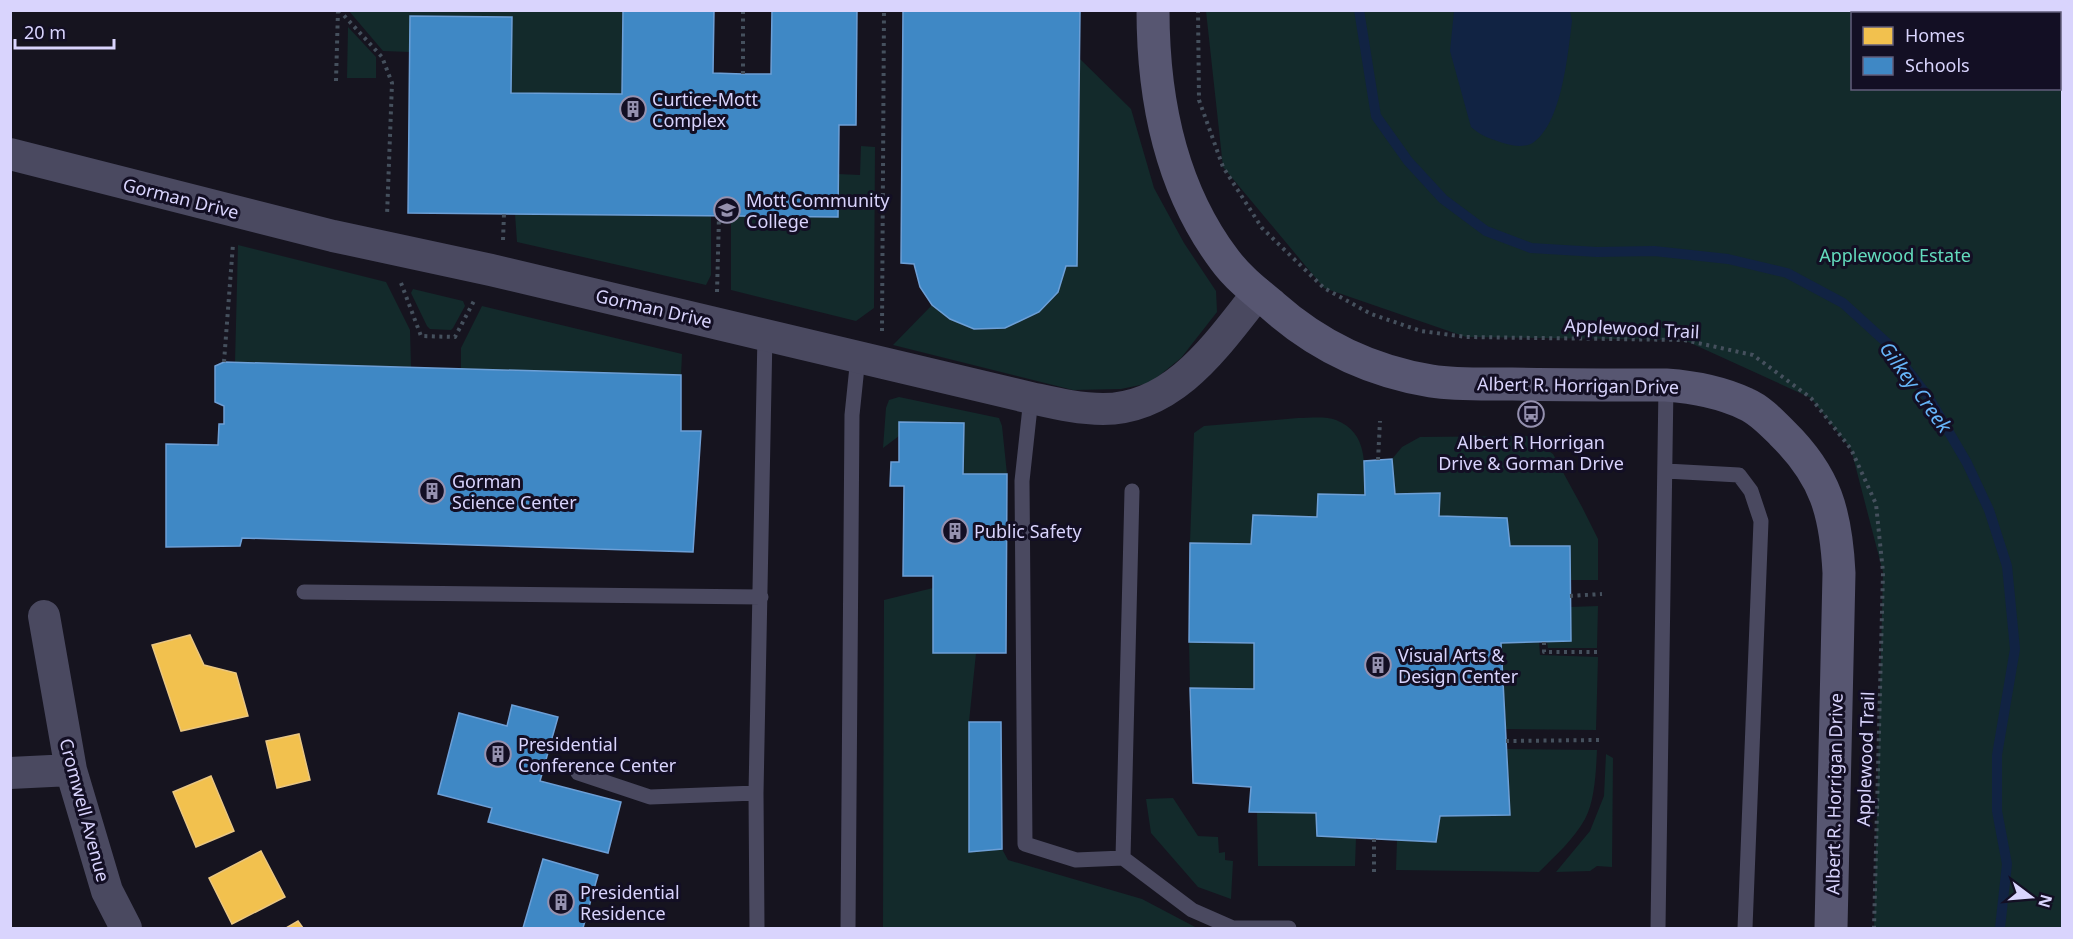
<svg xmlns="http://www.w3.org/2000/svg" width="2073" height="939" viewBox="0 0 2073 939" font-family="'Noto Sans',sans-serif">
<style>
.green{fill:#132a2b;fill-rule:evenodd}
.water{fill:#112343}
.homes{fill:#f2c14e;stroke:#eac782;stroke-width:1.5}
.schools{fill:#3f88c5;stroke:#6d9fd6;stroke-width:1.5}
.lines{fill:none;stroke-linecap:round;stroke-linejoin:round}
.stream{stroke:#112343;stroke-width:10}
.path{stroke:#45505d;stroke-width:4;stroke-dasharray:3 4.5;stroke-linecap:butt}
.lane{stroke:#4a4960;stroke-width:15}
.street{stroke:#4a4960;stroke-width:32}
.secondary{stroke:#575671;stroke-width:33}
.labels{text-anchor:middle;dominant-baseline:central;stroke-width:6;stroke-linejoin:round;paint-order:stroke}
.poi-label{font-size:18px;fill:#d9d4fd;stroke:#130f24;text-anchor:start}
.street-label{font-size:18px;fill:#d9d4fd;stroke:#130f24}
.park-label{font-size:18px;fill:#63dbbd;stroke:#130f24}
.water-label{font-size:20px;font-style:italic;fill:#66b5f9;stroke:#130f24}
</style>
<rect width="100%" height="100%" fill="#16141f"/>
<path class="green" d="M349,11H623L622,94L511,93L410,52L383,51Z
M1206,11H2062V928H1874L1883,572L1851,449L1811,398L1684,340L1466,337L1324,288L1223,167ZM1852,14H2060V88H1852Z
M348,27L376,57V78H347Z
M1080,59L1131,109L1154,188L1184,243L1216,291L1217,312L1181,358L1150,383L1121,389L1073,390L893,345L932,305L950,319L974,329L1039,312L1058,292L1066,266L1077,265Z
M861,146L875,147L874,308L856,321L731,290V216L838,174L860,175Z
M515,214L711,216V275L706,285L517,242Z
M238,245L386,282L410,330L411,367L235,363Z
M413,289L463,301L465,306L453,328L451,330L430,329L427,326L411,293Z
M482,306L682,354L681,375L461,369V348Z
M899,397L999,418L1002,426L1007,474H963L964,423L899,422V436L883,448L886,408L889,400Z
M1298,418C1309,418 1326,416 1336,420C1369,433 1364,466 1365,495L1318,494L1317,517L1253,515L1251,544L1190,543L1194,433L1204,426Z
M1527,436L1553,454L1582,507L1598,539V580H1570L1569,546H1510L1507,518L1439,516L1440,493L1395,494L1392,459L1402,447L1420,437Z
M933,588V653H976L969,722V851L1002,849L1008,860L1142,899L1197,928H883L884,600Z
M1598,606L1597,648H1548L1547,642L1570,641V607Z
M1189,642L1254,643V689L1190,688Z
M1539,642L1540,655L1598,657L1596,730L1506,729L1501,643Z
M1507,749L1597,750C1596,770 1595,801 1585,819C1574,839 1556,855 1539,872L1396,870L1397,840L1440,816L1510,815Z
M1606,754L1613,758L1612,867L1597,866L1590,871L1556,872L1590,831L1604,796Z
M1173,798L1198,836L1218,837L1219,853L1225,852V860L1233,861L1231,899L1198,887L1151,833L1146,799Z
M1257,812L1316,813L1317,836L1356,838L1355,866H1258Z"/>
<path class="water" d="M1454,11H1570L1572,21C1568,53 1562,122 1534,142C1526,148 1512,146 1503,143C1491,139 1481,136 1471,127L1450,51Z"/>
<path class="homes" d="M190,635L204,665L236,673L248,716L181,731L152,645Z
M299,734L310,780L277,788L266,741Z
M211,776L234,831L196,847L173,792Z
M261,851L285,897L232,924L209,878Z
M298,921L303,928H286Z"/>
<path class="schools" d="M623,10H714L713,73L743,74H771L772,10H857L856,125H839L838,217L408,213L410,16L512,17L511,93L622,94Z
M903,10H1080L1077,266H1066L1058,292L1039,312L1005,328L974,329L950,319L932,305L920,287L914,264L901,263Z
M224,362L681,375V431H701L693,552L242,538L240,546L166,547V444L218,445L219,424H224V406L215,402V366Z
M899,422L964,423L963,474H1007L1006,653H933V576H903L904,486H890L891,462H899Z
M1392,459L1395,494L1440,493L1439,516L1507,518L1510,546H1570L1571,641L1501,643L1510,815L1440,816L1436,842L1317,836L1316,813L1249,812L1251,787L1193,783L1190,688L1254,689V643L1189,642L1190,543L1251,544L1253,515L1317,517L1318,494L1365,495L1364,461Z
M512,705L558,717L540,781L621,802L608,853L488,822L492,808L438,794L459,713L507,726Z
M969,722H1001L1002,849L969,852Z
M543,859L598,875L583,928H523Z"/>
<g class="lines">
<path class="stream" d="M1359,10L1376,116L1408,161L1443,199L1486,231L1531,248L1597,252L1654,251L1728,259L1787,273L1843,303L1887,343L1929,398L1967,463L1989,510L2007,566L2015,649L1997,755V811L2007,864L2000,928"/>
<path class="path" d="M339,10L382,57L392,83L387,216
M1198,10L1199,100L1223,167L1262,228L1324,288L1371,314L1421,331L1466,337L1684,340L1753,355L1811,398L1851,449L1876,504L1883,572L1874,928
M743,74V10
M336,81L338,10
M503,240L504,214
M401,283L421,336L455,337L475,299
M717,292L719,216
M882,331L884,10
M224,362L233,244
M1378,460L1380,421
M1570,596L1602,594
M1544,642V652H1601
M1506,741L1600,740
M1374,872V839"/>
<path class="lane" d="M1031,398L1022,481L1025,844L1076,860L1123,858L1192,910L1233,928H1289
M1666,471L1739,475L1751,491L1761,521L1745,928
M304,592L761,597
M578,773L650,797L756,793
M1123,858L1132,491
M757,928L756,793L765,334
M848,928L852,415L858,357
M1658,928L1666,385"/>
<path class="street" d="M10,154L333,236L491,270L1031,398C1054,403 1078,409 1103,409C1175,409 1218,343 1258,293
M44,616L71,770L107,891L126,928
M10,773L71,770"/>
<path class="secondary" d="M1153,10C1153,98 1170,187 1224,259C1237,277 1256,292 1273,306C1318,346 1371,371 1431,381C1457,385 1485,384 1512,384C1564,385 1615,385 1666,385C1694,387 1721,392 1746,404C1760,410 1772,423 1782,433C1826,476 1836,513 1839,573L1831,928"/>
</g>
<defs>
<g id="building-ring" transform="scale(1.35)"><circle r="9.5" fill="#130f24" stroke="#9591af" stroke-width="1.5"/><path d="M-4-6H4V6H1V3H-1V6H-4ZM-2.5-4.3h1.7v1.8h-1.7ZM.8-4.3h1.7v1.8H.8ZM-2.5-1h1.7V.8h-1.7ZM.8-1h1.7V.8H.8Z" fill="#9591af"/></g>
<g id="university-ring" transform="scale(1.35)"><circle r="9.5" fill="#130f24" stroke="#9591af" stroke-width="1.5"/><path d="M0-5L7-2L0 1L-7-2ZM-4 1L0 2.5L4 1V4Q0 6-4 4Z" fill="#9591af"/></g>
<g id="bus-ring" transform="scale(1.35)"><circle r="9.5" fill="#130f24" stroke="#9591af" stroke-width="1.5"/><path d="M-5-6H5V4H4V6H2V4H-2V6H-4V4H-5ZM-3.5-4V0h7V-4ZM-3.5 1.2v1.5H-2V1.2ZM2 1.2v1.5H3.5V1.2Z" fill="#9591af"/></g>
</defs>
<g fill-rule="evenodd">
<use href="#building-ring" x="633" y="109"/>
<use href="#university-ring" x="727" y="210"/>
<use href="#bus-ring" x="1531" y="414"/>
<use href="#building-ring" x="432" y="491"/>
<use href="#building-ring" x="955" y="531"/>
<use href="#building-ring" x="1378" y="665"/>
<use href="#building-ring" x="498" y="754"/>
<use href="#building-ring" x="561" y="902"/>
</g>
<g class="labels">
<g class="poi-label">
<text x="652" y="99">Curtice-Mott<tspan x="652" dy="21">Complex</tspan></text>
<text x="746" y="200">Mott Community<tspan x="746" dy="21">College</tspan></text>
<text x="1531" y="442" text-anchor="middle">Albert R Horrigan<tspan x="1531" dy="21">Drive &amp; Gorman Drive</tspan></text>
<text x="452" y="481">Gorman<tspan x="452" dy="21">Science Center</tspan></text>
<text x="974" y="531">Public Safety</text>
<text x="1398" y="655">Visual Arts &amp;<tspan x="1398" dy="21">Design Center</tspan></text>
<text x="518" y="744">Presidential<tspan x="518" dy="21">Conference Center</tspan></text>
<text x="580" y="892">Presidential<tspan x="580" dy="21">Residence</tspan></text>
</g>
<g class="street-label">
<text transform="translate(181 198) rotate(14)">Gorman Drive</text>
<text transform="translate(654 308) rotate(13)">Gorman Drive</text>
<text transform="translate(1632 328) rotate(3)">Applewood Trail</text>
<text transform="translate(1578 385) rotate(1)">Albert R. Horrigan Drive</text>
<text transform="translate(1865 759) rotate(-88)">Applewood Trail</text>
<text transform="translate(1834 794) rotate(-89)">Albert R. Horrigan Drive</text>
<text transform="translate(85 810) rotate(75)">Cromwell Avenue</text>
</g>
<g class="park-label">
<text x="1895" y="255">Applewood Estate</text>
</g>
<g class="water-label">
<text transform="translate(1916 387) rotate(54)">Gilkey Creek</text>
</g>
</g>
<rect width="2073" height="939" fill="none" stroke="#d9d4fd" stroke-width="24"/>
<rect x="1851" y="12" width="210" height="78" fill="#130f24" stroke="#625e7b" stroke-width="1.5"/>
<rect x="1863" y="27" width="30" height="18" fill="#f2c14e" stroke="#625e7b" stroke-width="1.5"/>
<text x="1905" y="42" font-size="18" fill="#d9d4fd">Homes</text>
<rect x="1863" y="57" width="30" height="18" fill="#3f88c5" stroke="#625e7b" stroke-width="1.5"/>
<text x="1905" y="72" font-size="18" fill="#d9d4fd">Schools</text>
<g transform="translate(2031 897) rotate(106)" stroke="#130f24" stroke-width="4.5" paint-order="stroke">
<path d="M0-4.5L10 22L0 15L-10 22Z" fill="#d9d4fd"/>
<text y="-9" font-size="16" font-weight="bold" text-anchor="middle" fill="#d9d4fd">N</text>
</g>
<path d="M15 39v9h99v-9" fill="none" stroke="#d9d4fd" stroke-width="3"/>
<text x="24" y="39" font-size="18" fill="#d9d4fd" stroke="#130f24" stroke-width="4.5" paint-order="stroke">20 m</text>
</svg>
